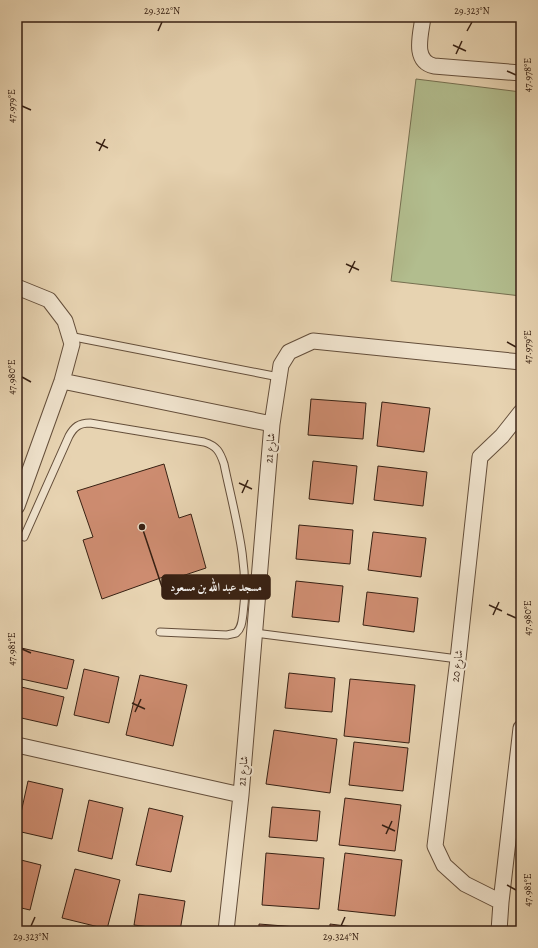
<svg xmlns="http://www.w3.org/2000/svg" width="538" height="948" viewBox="0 0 538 948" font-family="Alegreya,Amiri,serif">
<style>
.garden{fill:#b2bd8e;stroke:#756f50}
.building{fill:#cd8c70;stroke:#382113}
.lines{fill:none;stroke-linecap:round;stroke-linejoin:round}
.service-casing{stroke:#644e3a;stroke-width:9}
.minor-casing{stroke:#644e3a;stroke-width:17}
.service{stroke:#efe2cc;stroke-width:7}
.minor{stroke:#efe2cc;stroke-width:15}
.ticks{fill:none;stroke:#382113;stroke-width:1.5}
.labels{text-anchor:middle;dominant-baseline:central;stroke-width:4;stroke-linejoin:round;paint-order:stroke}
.street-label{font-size:11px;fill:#382113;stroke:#efe2cc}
.leader{fill:none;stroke:#382113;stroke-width:1.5}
.callout-dot{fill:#382113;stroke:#efe2cc;stroke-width:1.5}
.callout{fill:#382113;stroke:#382113;stroke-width:1.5}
.callout-label{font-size:12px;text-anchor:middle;font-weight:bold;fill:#fff}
.neatline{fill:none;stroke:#382113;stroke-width:1.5}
.ticks-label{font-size:10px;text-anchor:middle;fill:#382113}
</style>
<rect width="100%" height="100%" fill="#e7d3b1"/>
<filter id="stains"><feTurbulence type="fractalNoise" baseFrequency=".005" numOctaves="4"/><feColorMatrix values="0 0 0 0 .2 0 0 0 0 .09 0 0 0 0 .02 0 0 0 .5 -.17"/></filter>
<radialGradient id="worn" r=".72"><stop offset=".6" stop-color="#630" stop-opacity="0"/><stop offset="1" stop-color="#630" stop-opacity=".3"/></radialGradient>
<path class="garden" d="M416,79L521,92V296L391,281Z"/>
<path class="building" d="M311,399L366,403L363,439L308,435Z
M382,402L430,408L424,452L377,446Z
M313,461L357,466L353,504L309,499Z
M164,464L179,518L191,514L206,568L167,581L166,576L102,599L83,540L93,537L77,491Z
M378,466L427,472L423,506L374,500Z
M299,525L353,530L350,564L296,559Z
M373,532L426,538L421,577L368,570Z
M296,581L343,586L339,622L292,617Z
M367,592L418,598L414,632L363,625Z
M17,647L74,660L67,689L17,678Z
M84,669L119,677L109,723L74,715Z
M289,673L335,678L332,712L285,708Z
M140,675L187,685L173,746L126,735Z
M350,679L415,685L409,743L344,736Z
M17,686L64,697L57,726L17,717Z
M274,730L337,739L330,793L266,784Z
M354,742L408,748L403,791L349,785Z
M28,781L63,789L52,839L17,831Z
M345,798L401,805L395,851L339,845Z
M89,800L123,808L112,859L78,851Z
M272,807L320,811L317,841L269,837Z
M149,808L183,816L171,872L136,865Z
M266,853L324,858L319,909L262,905Z
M345,853L402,860L395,916L338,910Z
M17,859L41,865L30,910L17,907Z
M75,869L120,880L107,929L62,918Z
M139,894L185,901L180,931L134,925Z
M259,924L309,928V931H259Z
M330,924L385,931H330Z"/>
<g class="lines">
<g class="service-casing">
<path id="service" d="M69,336L279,377
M24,537L69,436C74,427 79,423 90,423L204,442C217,446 220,452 224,464C234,513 250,564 243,614C242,621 242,628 236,633L227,635L160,632
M255,633L458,659"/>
</g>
<g class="minor-casing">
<path id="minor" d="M423,17C421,34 412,61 434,66L521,73
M17,287L49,300L65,321L72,344L62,381L17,506
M62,381L272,424
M17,745L241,795
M501,902L465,884L444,865L435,846L458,659L480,457L502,436L521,412
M226,931L241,795L272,424L281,365L289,352L313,341L521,362
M499,931L501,902L521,728"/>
</g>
<use href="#service" class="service"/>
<use href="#minor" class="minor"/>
</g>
<path class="ticks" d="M158,31L162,22M467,31L472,22M453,45L466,51M456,54L462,41M507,71L516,75M22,106L31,110M96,142L108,148M99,151L105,139M346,264L359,270M349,273L355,261M507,342L516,347M22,377L31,382M239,483L252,489M242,493L248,480M489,605L502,611M507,614L516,618M493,615L499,602M22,649L31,653M132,703L145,709M135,712L141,699M382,825L395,831M386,834L392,821M507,885L516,890M31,926L35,917M341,926L345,917"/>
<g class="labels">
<g class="street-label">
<text transform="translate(270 448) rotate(-85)">شارع 21</text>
<text transform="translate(457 666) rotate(-83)">شارع 20</text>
<text transform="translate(243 771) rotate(-85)">شارع 21</text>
</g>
</g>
<path class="leader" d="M142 527L162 587"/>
<circle class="callout-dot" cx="142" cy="527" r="4"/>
<rect class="callout" x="162" y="575" width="108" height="24" rx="4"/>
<g class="callout-label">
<text x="216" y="591">مسجد عبد الله بن مسعود</text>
</g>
<rect width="538" height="948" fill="none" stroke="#e7d3b1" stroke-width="44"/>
<rect x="22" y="22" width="494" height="904" class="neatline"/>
<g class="ticks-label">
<text x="162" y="14">29.322°N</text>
<text x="472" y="14">29.323°N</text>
<text transform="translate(527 75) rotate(-90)" y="4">47.978°E</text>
<text transform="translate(11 106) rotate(-90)" y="4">47.979°E</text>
<text transform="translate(527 347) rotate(-90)" y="4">47.979°E</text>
<text transform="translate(11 377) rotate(-90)" y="4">47.980°E</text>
<text transform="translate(527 618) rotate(-90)" y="4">47.980°E</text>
<text transform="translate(11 649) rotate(-90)" y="4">47.981°E</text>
<text transform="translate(527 890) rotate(-90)" y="4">47.981°E</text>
<text x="31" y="940">29.323°N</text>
<text x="341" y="940">29.324°N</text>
</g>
<rect width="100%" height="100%" filter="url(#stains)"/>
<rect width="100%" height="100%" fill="url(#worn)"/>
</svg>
